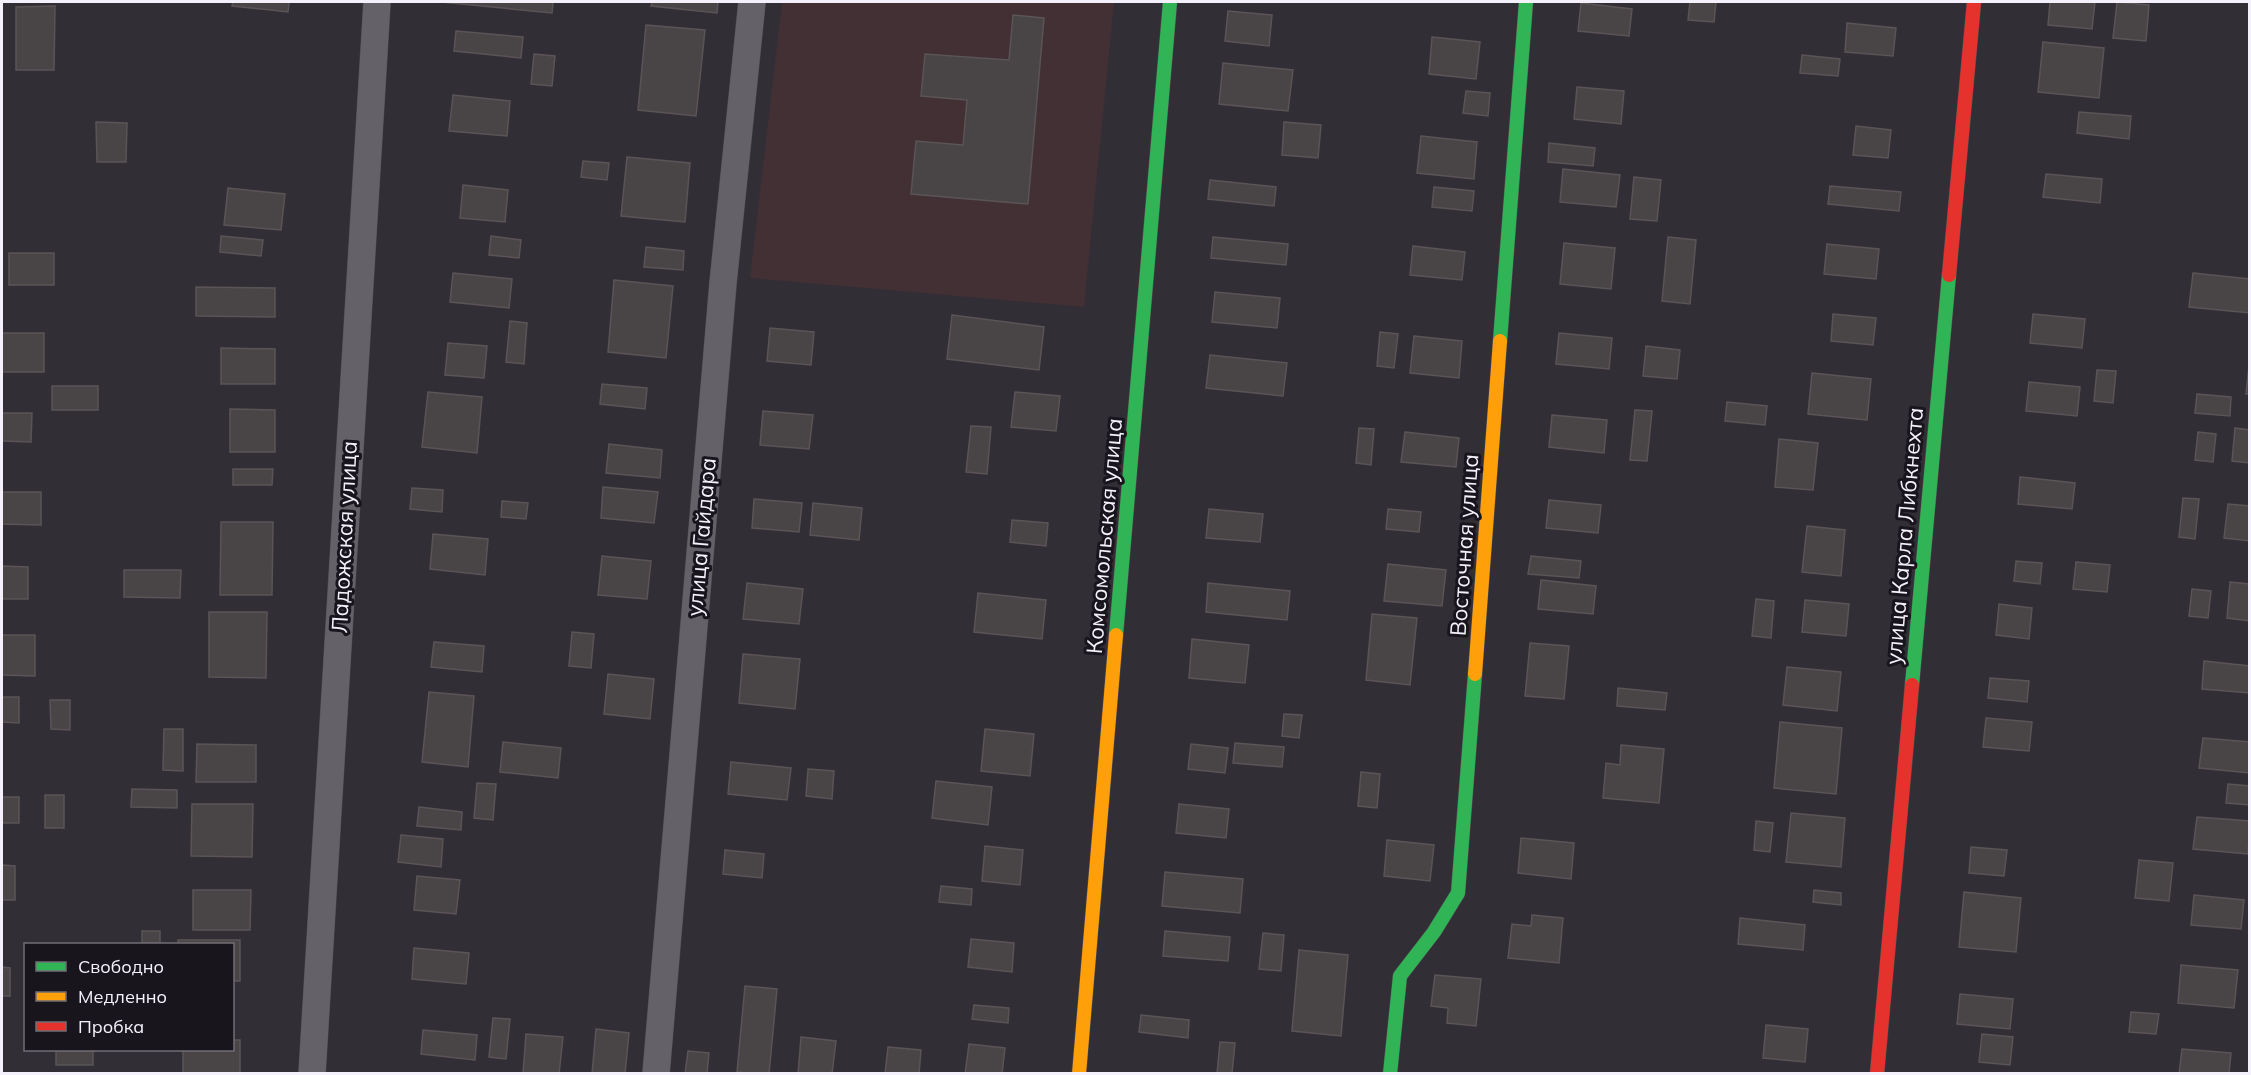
<svg xmlns="http://www.w3.org/2000/svg" width="2251" height="1075" viewBox="0 0 2251 1075" font-family="Mulish,sans-serif">
<style>
.education{fill:#423035}
.building{fill:#494547;stroke:#5a5456;stroke-width:1.5}
.lines{fill:none;stroke-linecap:round;stroke-linejoin:round}
.street-casing{stroke:#4f4b52;stroke-width:28}
.fast-casing{stroke:#4f4b52;stroke-width:15}
.slow-casing{stroke:#4f4b52;stroke-width:15}
.jam-casing{stroke:#4f4b52;stroke-width:15}
.street{stroke:#646268;stroke-width:27}
.fast{stroke:#30b455;stroke-width:14}
.slow{stroke:#ff9f0a;stroke-width:14}
.jam{stroke:#e5322d;stroke-width:14}
.labels{text-anchor:middle;dominant-baseline:central;stroke-width:6;stroke-linejoin:round;paint-order:stroke}
.street-label{font-size:22px;fill:#f5f1fc;stroke:#18151c}
</style>
<rect width="100%" height="100%" fill="#322e36"/>
<path class="education" d="M782,2H1114L1084,307L750,278Z"/>
<path class="building" d="M233,2H289L288,12L232,6Z
M441,2H553L552,13Z
M652,2H718L717,13L651,6Z
M1690,2H1716L1714,22L1688,20Z
M2050,2H2095L2092,29L2048,25Z
M2117,2L2149,5L2146,41L2113,38Z
M1581,3L1632,9L1629,36L1578,31Z
M55,6L54,70H16V7Z
M1228,11L1272,15L1269,46L1225,41Z
M1013,15L1044,18L1028,204L911,194L916,141L963,145L967,100L921,96L925,54L1009,60Z
M1847,23L1896,28L1893,56L1845,52Z
M646,25L705,30L696,116L638,110Z
M456,31L523,37L521,58L454,51Z
M1432,37L1480,42L1476,79L1429,74Z
M2043,42L2104,48L2099,98L2038,92Z
M534,54L555,56L552,86L531,84Z
M1802,55L1840,59L1838,76L1800,73Z
M1223,63L1293,70L1288,111L1219,104Z
M1577,87L1624,91L1621,124L1574,119Z
M1466,91L1490,93L1488,116L1463,113Z
M453,95L510,101L507,136L449,131Z
M2079,112L2131,116L2129,139L2077,133Z
M96,122L127,123L126,162H97Z
M1284,122L1321,125L1318,158L1282,155Z
M1856,126L1891,130L1888,158L1853,155Z
M1421,136L1477,142L1474,179L1417,173Z
M1549,143L1595,148L1593,166L1548,162Z
M627,157L690,163L685,222L621,216Z
M583,161L609,163L607,180L581,177Z
M1563,169L1620,175L1616,207L1560,202Z
M2046,174L2102,179L2100,203L2043,197Z
M1634,177L1661,180L1657,221L1630,219Z
M1210,180L1276,187L1274,206L1208,199Z
M463,185L508,190L505,222L460,218Z
M1830,186L1901,192L1899,211L1828,204Z
M1434,187L1474,191L1472,211L1432,207Z
M228,188L285,194L281,230L224,225Z
M221,236L263,240L261,256L220,252Z
M491,236L521,240L519,258L489,255Z
M1213,237L1288,244L1286,265L1211,258Z
M1668,237L1696,240L1690,304L1662,301Z
M1564,243L1615,248L1611,289L1560,284Z
M1827,244L1879,249L1876,279L1824,274Z
M1413,246L1465,252L1462,280L1410,275Z
M646,247L684,251L683,270L644,267Z
M9,253H54V285H9Z
M453,273L512,279L509,308L450,302Z
M2193,273L2250,279V313L2189,307Z
M614,280L673,286L666,358L608,352Z
M196,287L275,288V317L196,316Z
M1215,292L1280,298L1277,328L1212,322Z
M1833,314L1876,318L1873,345L1831,341Z
M2033,314L2085,319L2082,348L2030,343Z
M952,315L1044,327L1039,370L947,359Z
M510,321L527,323L524,364L506,362Z
M770,328L814,332L811,365L767,361Z
M1380,332L1398,334L1394,368L1377,366Z
M2,333H44V372H2Z
M1559,333L1612,338L1609,369L1556,364Z
M1414,336L1462,341L1459,378L1410,373Z
M448,343L487,346L484,378L445,375Z
M1646,346L1680,350L1677,379L1643,376Z
M221,348L275,349V384H221Z
M1210,355L1287,363L1283,396L1206,388Z
M2250,356V394H2246Z
M2097,370L2116,371L2113,403L2094,401Z
M1812,373L1871,379L1867,420L1808,414Z
M2029,382L2080,387L2077,416L2026,411Z
M602,384L647,388L645,409L600,404Z
M52,386H98V410H52Z
M428,392L482,397L477,453L422,447Z
M1015,392L1060,396L1056,431L1011,427Z
M2197,394L2231,397L2230,416L2195,413Z
M1727,402L1767,406L1765,425L1725,421Z
M230,409L275,410V452H230Z
M1635,410L1652,411L1647,461L1630,460Z
M763,411L813,415L809,449L760,445Z
M2,413H32L31,442L2,441Z
M1552,415L1607,420L1604,453L1549,447Z
M971,426L991,427L987,474L966,472Z
M1359,428L1374,429L1371,465L1356,463Z
M2235,428L2250,430V463L2232,461Z
M1405,432L1459,438L1456,467L1401,462Z
M2198,432L2216,434L2213,462L2195,460Z
M1779,439L1818,443L1813,490L1775,487Z
M609,444L662,450L660,478L606,473Z
M233,469H273L272,485H233Z
M2020,477L2075,483L2072,509L2018,504Z
M603,487L658,492L654,523L601,518Z
M412,488L443,490L442,512L410,509Z
M2,492H41V525L2,524Z
M2183,498L2199,499L2195,539L2179,537Z
M754,499L802,503L799,532L752,528Z
M1549,500L1601,505L1598,533L1546,528Z
M502,501L528,503L526,519L501,517Z
M813,503L862,508L859,540L810,535Z
M2228,504L2250,506V541L2224,538Z
M1209,509L1263,514L1260,542L1206,538Z
M1388,509L1421,512L1419,532L1386,529Z
M1012,520L1048,523L1046,546L1010,542Z
M221,522H273L272,595H220Z
M1807,526L1845,530L1841,576L1802,572Z
M433,534L488,539L485,575L430,569Z
M602,556L651,561L647,599L598,595Z
M1531,556L1581,561L1579,578L1528,574Z
M2016,561L2042,563L2040,584L2014,581Z
M2076,562L2110,565L2107,592L2073,589Z
M1388,564L1446,570L1442,606L1384,601Z
M2,566L28,567V599H2Z
M124,570H181L180,598L124,597Z
M1541,580L1596,586L1593,614L1538,609Z
M2230,582L2250,584V621L2227,618Z
M747,583L803,589L799,624L743,619Z
M1208,583L1290,591L1287,620L1206,612Z
M2192,589L2211,591L2208,618L2189,616Z
M978,593L1046,600L1042,639L974,632Z
M1756,599L1774,601L1771,638L1752,636Z
M1805,600L1849,604L1846,636L1802,632Z
M1999,604L2032,608L2029,639L1996,635Z
M209,612H267L266,678L209,677Z
M1372,614L1417,618L1410,685L1366,680Z
M572,632L594,634L591,668L569,666Z
M2,635H35V676L2,675Z
M1192,639L1249,645L1245,683L1189,678Z
M434,642L484,646L482,672L431,667Z
M1530,643L1569,646L1564,699L1525,696Z
M743,654L800,659L795,709L739,703Z
M2204,661L2250,666V693L2202,689Z
M1787,667L1841,672L1837,711L1783,705Z
M608,674L654,679L650,719L604,714Z
M1990,678L2029,681L2027,702L1988,698Z
M1618,688L1667,693L1665,710L1617,706Z
M429,692L474,696L468,767L422,762Z
M2,697H19V723L2,722Z
M50,700H70V730L51,729Z
M1284,714L1302,715L1299,738L1282,736Z
M1986,718L2032,722L2029,751L1983,747Z
M1780,722L1842,728L1836,794L1774,788Z
M164,729H183V771L163,770Z
M985,729L1034,734L1030,776L981,771Z
M2203,738L2250,742V773L2199,768Z
M503,742L561,748L558,778L500,772Z
M1235,743L1284,747L1282,767L1233,763Z
M197,744L256,745V782H196Z
M1191,744L1228,748L1225,773L1188,769Z
M1621,745L1664,749L1659,803L1603,798L1606,763L1620,765Z
M731,762L791,768L787,800L728,794Z
M808,769L834,771L832,799L806,796Z
M1361,772L1380,774L1377,808L1358,806Z
M936,781L992,787L988,825L932,818Z
M477,783L496,784L493,820L474,818Z
M2228,784L2250,786V805L2226,803Z
M132,789L177,790V808L131,807Z
M45,795H64V828H45Z
M2,797H19V823H2Z
M192,804H253L252,857L191,856Z
M1179,804L1229,809L1226,838L1176,833Z
M419,807L462,812L461,830L417,826Z
M1791,813L1845,818L1841,867L1786,862Z
M2197,817L2250,821L2248,854L2193,849Z
M1756,821L1773,823L1770,852L1754,850Z
M401,835L443,839L441,867L398,862Z
M1521,838L1574,843L1571,879L1518,873Z
M1387,840L1434,845L1430,881L1384,876Z
M985,846L1023,850L1020,885L982,881Z
M1971,847L2007,850L2004,876L1969,873Z
M725,850L764,854L762,878L723,874Z
M2139,860L2173,863L2169,901L2135,898Z
M2,865L15,866V900H2Z
M1165,872L1243,879L1240,913L1162,906Z
M417,876L460,880L456,914L414,910Z
M941,886L972,889L971,905L939,902Z
M193,890H251L250,930H193Z
M1814,890L1841,893V905L1813,902Z
M1964,892L2021,898L2016,952L1959,947Z
M2194,895L2244,900L2241,929L2191,925Z
M1532,915L1563,918L1559,963L1508,958L1512,924L1531,926Z
M1740,918L1805,925L1803,950L1738,944Z
M142,931H160V944H142Z
M1165,931L1230,937L1228,961L1163,956Z
M1263,933L1284,935L1281,971L1259,969Z
M971,939L1014,943L1012,972L968,967Z
M178,940H240V981H232V944H178Z
M414,948L469,953L466,984L412,979Z
M1299,950L1348,955L1341,1036L1292,1031Z
M2181,965L2238,970L2234,1008L2178,1003Z
M2,967L10,968V996H2Z
M1435,975L1481,979L1476,1026L1447,1023L1448,1008L1431,1006Z
M745,986L777,989L769,1074L737,1072Z
M1960,994L2013,999L2010,1029L1957,1024Z
M974,1005L1009,1008L1008,1023L972,1019Z
M2131,1012L2159,1014L2156,1034L2129,1032Z
M1141,1015L1189,1020L1188,1038L1139,1032Z
M493,1018L510,1019L506,1059L489,1057Z
M1766,1025L1808,1029L1805,1062L1763,1058Z
M596,1029L629,1033L625,1074H592Z
M423,1030L477,1035L475,1060L421,1054Z
M526,1034L563,1037L559,1074H523Z
M1982,1034L2013,1037L2010,1065L1979,1062Z
M801,1037L836,1041L832,1074H798Z
M232,1040H240V1074H183V1050H232Z
M1220,1042L1235,1043L1232,1074H1217Z
M969,1044L1005,1048L1002,1074H965Z
M888,1047L921,1050L919,1074H885Z
M2182,1049L2231,1053L2229,1074H2179Z
M56,1050H93V1065H56Z
M688,1051L709,1053L707,1074H685Z"/>
<g class="lines">
<g class="street-casing">
<path id="street" d="M312,1074L377,2
M656,1074L723,283L752,2"/>
</g>
<g class="fast-casing">
<path id="fast" d="M1500,341L1526,2
M1116,635L1170,2
M1912,685L1949,275
M1390,1074L1400,976L1434,932L1458,893L1475,674"/>
</g>
<g class="slow-casing">
<path id="slow" d="M1475,674L1500,341
M1079,1074L1116,635"/>
</g>
<g class="jam-casing">
<path id="jam" d="M1949,275L1974,2
M1877,1074L1912,685"/>
</g>
<use href="#street" class="street"/>
<use href="#fast" class="fast"/>
<use href="#slow" class="slow"/>
<use href="#jam" class="jam"/>
</g>
<g class="labels">
<g class="street-label">
<text transform="translate(1104 536) rotate(-85)">Комсомольская улица</text>
<text transform="translate(1904 536) rotate(-85)">улица Карла Либкнехта</text>
<text transform="translate(344 537) rotate(-87)">Ладожская улица</text>
<text transform="translate(701 537) rotate(-85)">улица Гайдара</text>
<text transform="translate(1464 545) rotate(-86)">Восточная улица</text>
</g>
</g>
<rect width="2251" height="1075" fill="none" stroke="#f5f1fc" stroke-width="6"/>
<rect x="24" y="943" width="210" height="108" fill="#18151c" stroke="#706d76" stroke-width="1.5"/>
<rect x="36" y="962" width="30" height="9" fill="#30b455" stroke="#706d76" stroke-width="1.5"/>
<text x="78" y="973" font-size="18" fill="#f5f1fc">Свободно</text>
<rect x="36" y="992" width="30" height="9" fill="#ff9f0a" stroke="#706d76" stroke-width="1.5"/>
<text x="78" y="1003" font-size="18" fill="#f5f1fc">Медленно</text>
<rect x="36" y="1022" width="30" height="9" fill="#e5322d" stroke="#706d76" stroke-width="1.5"/>
<text x="78" y="1033" font-size="18" fill="#f5f1fc">Пробка</text>
</svg>
